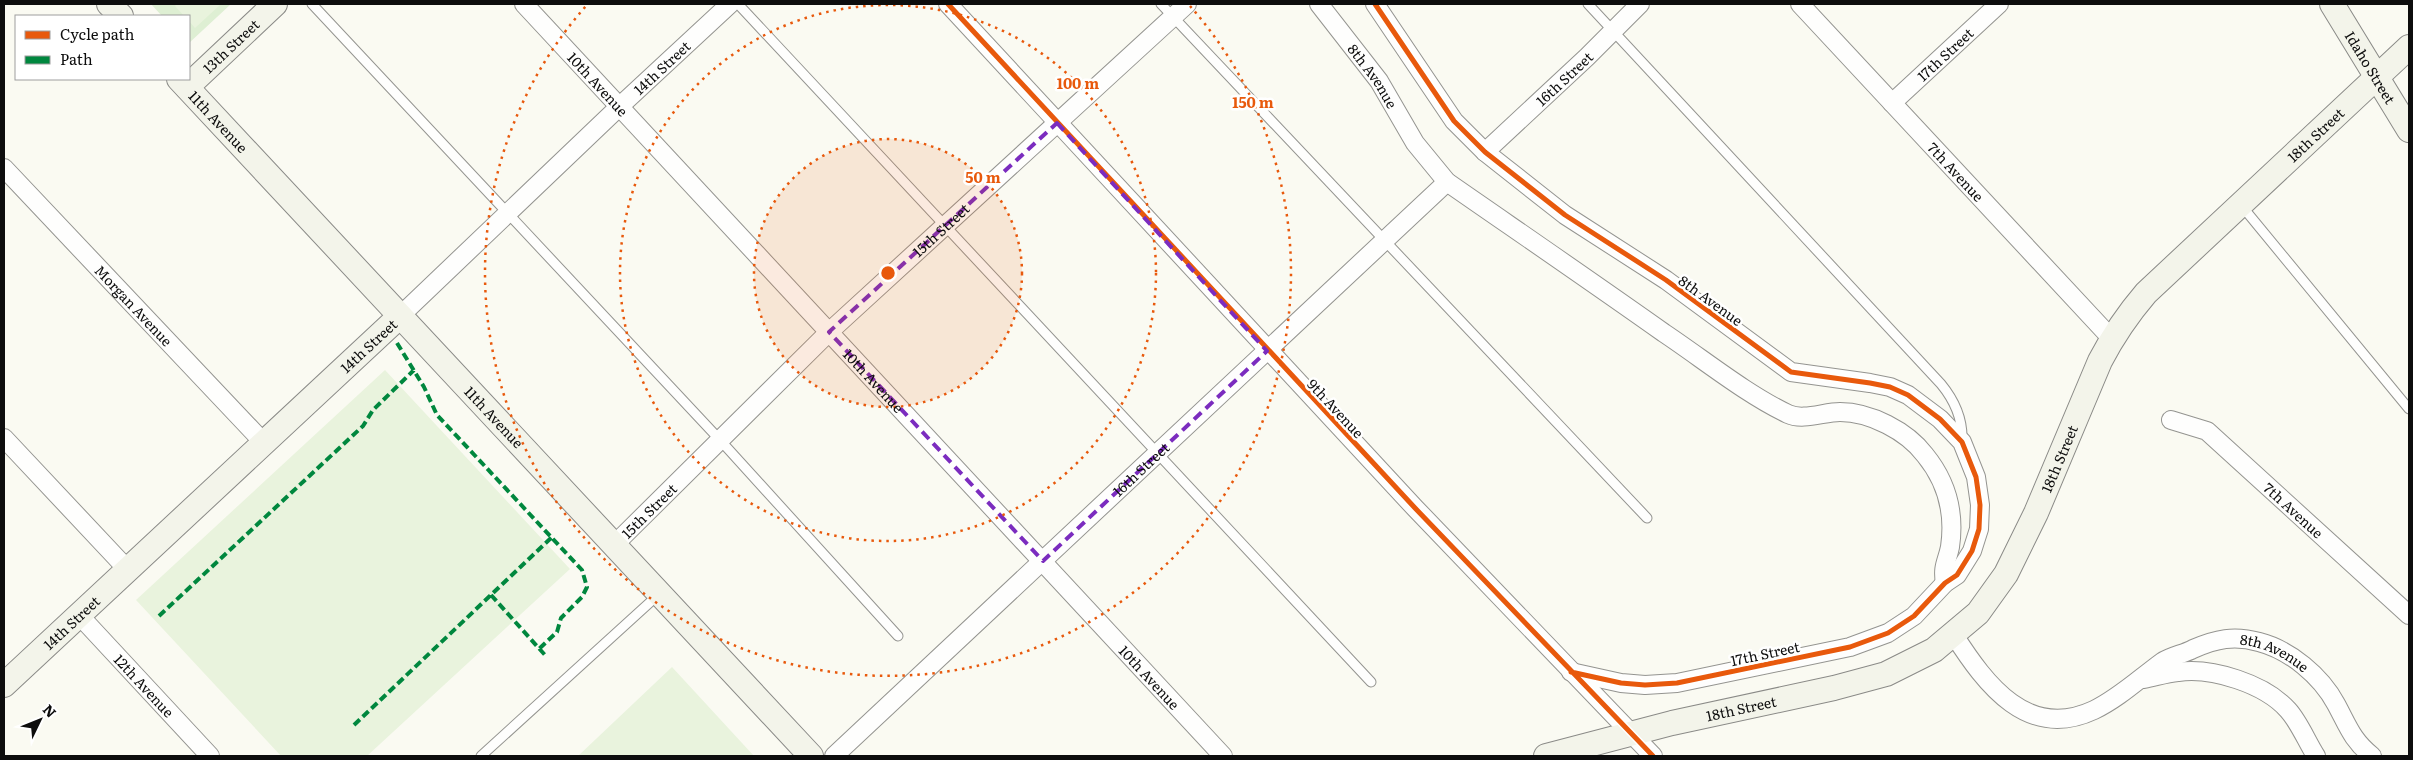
<svg xmlns="http://www.w3.org/2000/svg" width="2413" height="760" viewBox="0 0 2413 760" font-family="Literata,serif">
<style>
.green{fill:#deefd3}
.pitch{fill:#e9f3dd}
.lines{fill:none;stroke-linecap:round;stroke-linejoin:round}
.lane-casing{stroke:#949490;stroke-width:11}
.street-casing{stroke:#949490;stroke-width:20}
.secondary-casing{stroke:#8a8a87;stroke-width:26}
.lane{stroke:#fefefd;stroke-width:9}
.street{stroke:#fefefd;stroke-width:18}
.secondary{stroke:#f3f4ea;stroke-width:24}
.quiet{stroke:#00873e;stroke-width:4;stroke-dasharray:8 4;stroke-linecap:butt}
.cycleway-casing{stroke:#fff;stroke-width:8}
.cycleway{stroke:#e8590c;stroke-width:5}
.marked{fill:none;stroke:#7b2cbf;stroke-width:4;stroke-dasharray:10 6;stroke-linejoin:round}
.ring{fill:none;stroke:#e8590c;stroke-width:2.5;stroke-dasharray:2.5 5}
.labels{text-anchor:middle;dominant-baseline:central;stroke-width:5;stroke-linejoin:round;paint-order:stroke}
.street-label{font-size:14px;fill:#0d0d0d;stroke:#fff}
.centre{fill:#e8590c;stroke:#fff;stroke-width:2.5}
.ring-label{font-size:15px;text-anchor:middle;font-weight:bold;fill:#e8590c;stroke:#fff;stroke-width:5;stroke-linejoin:round;paint-order:stroke}
</style>
<rect width="100%" height="100%" fill="#fafaf2"/>
<path class="green" d="M151,4H231L189,43V16H162Z"/>
<path class="pitch" d="M177,4H221L195,28L189,21V16H184L175,6Z
M385,370L570,569L367,756H281L136,600Z
M672,667L754,756H578Z"/>
<g class="lines">
<g class="lane-casing">
<path id="lane" d="M312,4L720,440L898,636
M738,4L1371,682
M1161,4L1647,518
M1588,4L1941,384C1955,401 1963,419 1962,441
M2241,205L2409,409
M481,756L658,595"/>
</g>
<g class="street-casing">
<g id="street">
<path id="s1" d="M524,4L1223,756"/>
<path d="M948,4L1415,508L1653,756"/>
<path id="s2" d="M1319,4L1379,81L1415,143L1447,182C1519,232 1592,282 1664,333C1703,359 1746,394 1788,414C1803,421 1824,412 1840,412C1870,412 1907,431 1925,455C1947,482 1955,513 1950,547C1947,562 1942,566 1945,583"/>
<path d="M1375,4L1454,121L1485,152L1565,215L1666,280L1791,372L1870,383L1890,387L1908,395L1940,419L1962,442L1976,477L1980,505L1979,529L1972,551L1957,575L1945,583L1914,616L1888,633L1850,647L1677,683L1645,685L1621,683L1571,672"/>
<path id="s3" d="M1800,4L2112,339"/>
<path id="s4" d="M1892,103L1999,4"/>
<path id="s5" d="M1485,152L1587,57L1640,4"/>
<path id="s6" d="M4,168L264,443"/>
<path id="s7" d="M400,316L620,106L730,4"/>
<path id="s8" d="M2171,420L2207,431L2409,615"/>
<path d="M4,438L128,570"/>
<path id="s9" d="M614,545L829,332L1187,4"/>
<path id="s10" d="M79,615L210,756"/>
<path id="s11" d="M1954,635C1986,685 2028,741 2094,710C2119,698 2140,678 2162,662C2171,656 2184,654 2193,649C2216,639 2234,635 2259,642C2290,650 2321,676 2336,704C2348,726 2352,740 2372,756"/>
<path d="M2144,679C2155,677 2166,673 2178,672C2212,667 2265,684 2288,710C2299,722 2307,742 2316,756"/>
<path id="s12" d="M834,756L1447,182"/>
</g>
</g>
<g class="secondary-casing">
<g id="secondary">
<path d="M109,4L121,16"/>
<path id="s13" d="M2332,4L2409,130"/>
<path id="s14" d="M179,79L811,756"/>
<path id="s15" d="M187,87L275,4"/>
<path id="s16" d="M4,685L400,316"/>
<path id="s17" d="M1546,756L1672,723L1834,688L1886,674L1934,650L1978,613L2006,574L2036,513L2100,361C2113,336 2128,314 2146,293L2409,47"/>
</g>
</g>
<use href="#lane" class="lane"/>
<use href="#street" class="street"/>
<use href="#secondary" class="secondary"/>
<path class="quiet" d="M397,343L424,387L437,415L582,570L587,587L582,597L561,618L557,632L539,649
M491,595L545,655
M159,616L363,426L373,410L414,370
M354,725L552,537"/>
<g class="cycleway-casing">
<path id="cycleway" d="M948,4L1415,508L1653,756
M1375,4L1454,121L1485,152L1565,215L1666,280L1791,372L1870,383L1890,387L1908,395L1940,419L1962,442L1976,477L1980,505L1979,529L1972,551L1957,575L1945,583L1914,616L1888,633L1850,647L1677,683L1645,685L1621,683L1571,672"/>
</g>
<use href="#cycleway" class="cycleway"/>
</g>
<path class="marked" d="M1057,123L1267,351L1043,561L829,332Z"/>
<circle cx="888" cy="273" r="134" fill="#e8590c" fill-opacity=".12"/>
<g class="ring">
<circle cx="888" cy="273" r="134"/>
<circle cx="888" cy="273" r="268"/>
<path d="M1190 6A403 403 0 1 1 586 6"/>
</g>
<g class="labels">
<g class="street-label">
<text stroke="none"><textPath href="#s15" startOffset="60">13th Street</textPath></text>
<text stroke="none"><textPath href="#s4" startOffset="72">17th Street</textPath></text>
<text stroke="none"><textPath href="#s7" startOffset="361">14th Street</textPath></text>
<text stroke="none"><textPath href="#s13" startOffset="74">Idaho Street</textPath></text>
<text stroke="none"><textPath href="#s2" startOffset="90">8th Avenue</textPath></text>
<text stroke="none"><textPath href="#s5" startOffset="108">16th Street</textPath></text>
<text stroke="none"><textPath href="#s1" startOffset="109">10th Avenue</textPath></text>
<text stroke="none"><textPath href="#s14" startOffset="58">11th Avenue</textPath></text>
<text stroke="none"><textPath href="#s17" startOffset="1056">18th Street</textPath></text>
<text stroke="none"><textPath href="#s3" startOffset="229">7th Avenue</textPath></text>
<text stroke="none"><textPath href="#s9" startOffset="454">15th Street</textPath></text>
<text transform="translate(1711 300) rotate(36)">8th Avenue</text>
<text stroke="none"><textPath href="#s6" startOffset="189">Morgan Avenue</textPath></text>
<text stroke="none"><textPath href="#s16" startOffset="498">14th Street</textPath></text>
<text stroke="none"><textPath href="#s1" startOffset="514">10th Avenue</textPath></text>
<text transform="translate(1336 408) rotate(47)">9th Avenue</text>
<text stroke="none"><textPath href="#s14" startOffset="462">11th Avenue</textPath></text>
<text stroke="none"><textPath href="#s17" startOffset="636">18th Street</textPath></text>
<text stroke="none"><textPath href="#s12" startOffset="420">16th Street</textPath></text>
<text stroke="none"><textPath href="#s9" startOffset="49">15th Street</textPath></text>
<text stroke="none"><textPath href="#s8" startOffset="155">7th Avenue</textPath></text>
<text stroke="none"><textPath href="#s16" startOffset="92">14th Street</textPath></text>
<text transform="translate(1765 653) rotate(-12)">17th Street</text>
<text stroke="none"><textPath href="#s11" startOffset="380">8th Avenue</textPath></text>
<text stroke="none"><textPath href="#s1" startOffset="919">10th Avenue</textPath></text>
<text stroke="none"><textPath href="#s10" startOffset="96">12th Avenue</textPath></text>
<text stroke="none"><textPath href="#s17" startOffset="201">18th Street</textPath></text>
</g>
</g>
<circle cx="888" cy="273" r="8" class="centre"/>
<g class="ring-label">
<text x="1078" y="89">100 m</text>
<text x="1253" y="108">150 m</text>
<text x="983" y="183">50 m</text>
</g>
<rect width="2413" height="760" fill="none" stroke="#0d0d0d" stroke-width="10"/>
<rect x="15" y="15" width="175" height="65" fill="#ffffff" stroke="#9e9e9e"/>
<rect x="25" y="31" width="25" height="8" fill="#e8590c" stroke="#9e9e9e"/>
<text x="60" y="40" font-size="15" fill="#0d0d0d">Cycle path</text>
<rect x="25" y="56" width="25" height="8" fill="#00873e" stroke="#9e9e9e"/>
<text x="60" y="65" font-size="15" fill="#0d0d0d">Path</text>
<g transform="translate(40 720) rotate(47)" stroke="#ffffff" stroke-width="4" paint-order="stroke">
<path d="M0-4L9 19L0 12L-9 19Z" fill="#0d0d0d"/>
<text y="-8" font-size="14" font-weight="bold" text-anchor="middle" fill="#0d0d0d">N</text>
</g>
</svg>
